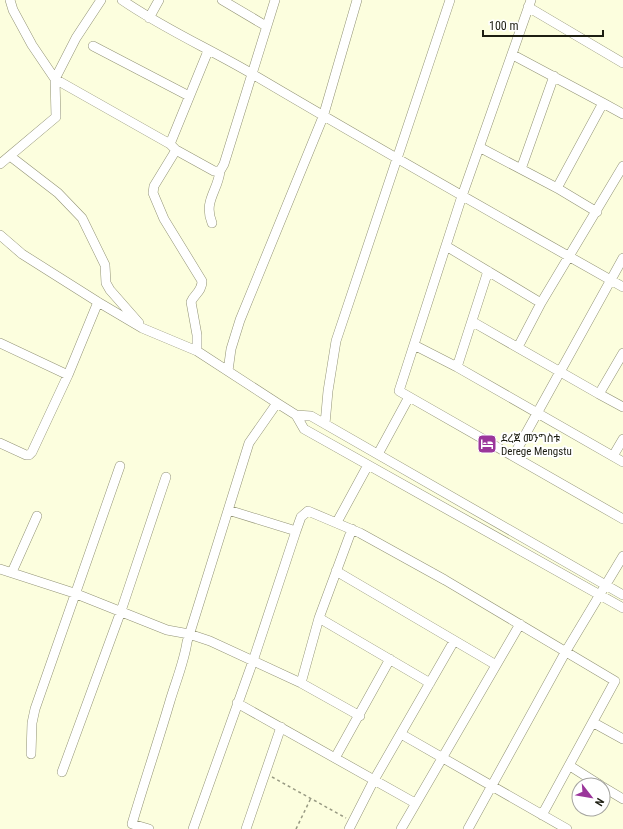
<svg xmlns="http://www.w3.org/2000/svg" width="623" height="829" viewBox="0 0 623 829" font-family="'Roboto Condensed','Noto Sans Ethiopic',sans-serif">
<style>
.lines{fill:none;stroke-linecap:round;stroke-linejoin:round}
.minor-casing{stroke:#929376;stroke-width:10}
.path{stroke:#989a83;stroke-width:1.5;stroke-dasharray:3 3;stroke-linecap:butt}
.minor{stroke:#fff;stroke-width:9}
.labels{text-anchor:middle;dominant-baseline:central;stroke-width:4;stroke-linejoin:round;paint-order:stroke}
.poi-label{font-size:11px;fill:#1d1e12;stroke:#fff;text-anchor:start}
</style>
<rect width="100%" height="100%" fill="#fcfede"/>
<g class="lines">
<g class="minor-casing">
<path id="minor" d="M10,0L13,10L32,45L55,79L170,144L176,150L214,171H220L224,164L275,0
M122,0C164,29 210,49 254,75C376,147 499,217 623,287
M222,0L266,26
M531,0L462,196L399,391L623,519
M528,7L623,63
M149,18L159,0
M93,46L189,96
M513,55L603,103L557,188
M603,103L623,114
M170,144L208,51
M479,147L557,188L597,212
M176,150L154,186L153,193L164,219L202,281C202,292 194,294 191,302L197,335V351L277,403
M10,156L58,193L82,218L105,265L106,283L110,290L139,323
M0,164L56,117L55,79L76,38L101,0
M521,169L554,76
M212,223C203,201 218,191 220,171
M0,235L22,254L98,302L142,328L197,351
M446,246L541,303L623,166
M473,322L599,394L623,353
M0,343L68,375
M414,345L457,367L623,462
M518,347L541,303
M457,367L488,271
M228,371L231,349L240,320L323,117L357,0
M599,394L623,407
M296,415L311,416L623,595
M325,424L328,391L336,341L450,0
M0,443L26,455H29L32,452L68,375L98,302
M378,454L409,397
M514,455L623,258
M613,456L623,439
M337,522L368,465
M296,531L301,517L308,511L360,533L445,580L615,681L542,815
M0,569L74,593L167,630L189,634L210,641L301,683L360,716
M336,571L496,665
M12,572L37,516
M319,618L430,683
M301,683L319,618L352,529
M237,703L415,803
M594,723L623,739
M401,734L567,829
M31,754L32,723L35,709L120,466
M335,758L390,659
M570,766L600,785
M62,772L121,611L166,477
M603,787L623,799
M149,829L132,824C144,783 158,742 170,701C176,681 184,662 187,642L249,443L277,403L296,415L304,429L623,608
M193,829L253,661L296,531L228,510
M246,829L281,727
M349,829L374,780L454,641
M401,829L520,624
M468,829L566,651L623,556"/>
</g>
<path class="path" d="M272,777L346,818
M296,829L311,798"/>
<use href="#minor" class="minor"/>
</g>
<defs>
<g id="hotel-square" transform="scale(1)"><rect x="-9" y="-9" width="18" height="18" rx="4" fill="#9b369b" stroke="#fff"/><path d="M-6-4.5h1.5V1H6V5H4.5V3h-9V5H-6ZM-4 0a1.8 1.8 0 1 1 3.6 0ZM.5 0V-2.5h3Q6-2.5 6 0Z" fill="#fff"/></g>
</defs>
<g fill-rule="evenodd">
<use href="#hotel-square" x="487" y="444"/>
</g>
<g class="labels">
<g class="poi-label">
<text x="501" y="438">ደረጀ መንግስቱ<tspan x="501" dy="13">Derege Mengstu</tspan></text>
</g>
</g>
<g transform="translate(591 797) rotate(121)"><circle r="19" fill="#ffffff" stroke="#a5a5a0"/>
<path d="M0-3L7 15L0 10L-7 15Z" fill="#9b369b"/>
<text y="-6" font-size="11" font-weight="bold" text-anchor="middle" fill="#1d1e12">N</text>
</g>
<path d="M483 30v6h120v-6" fill="none" stroke="#1d1e12" stroke-width="2"/>
<text x="489" y="30" font-size="12" fill="#1d1e12" stroke="#ffffff" stroke-width="3" paint-order="stroke">100 m</text>
</svg>
